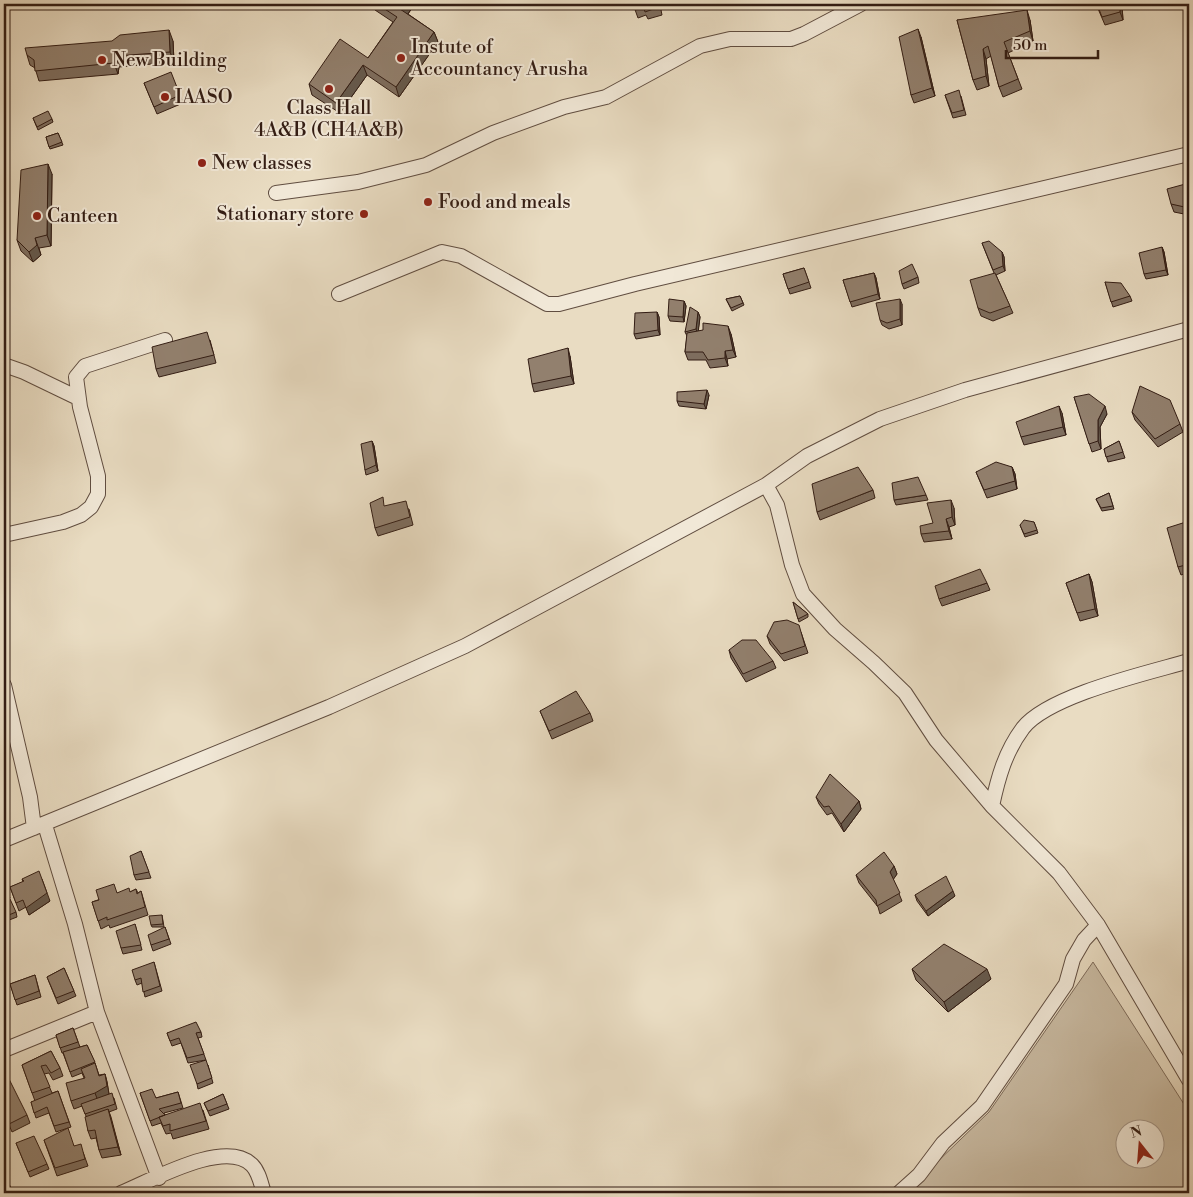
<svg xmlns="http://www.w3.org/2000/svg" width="1193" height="1197" viewBox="0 0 1193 1197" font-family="'Libre Bodoni',serif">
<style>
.green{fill:#cabca4;stroke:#7e6c5c;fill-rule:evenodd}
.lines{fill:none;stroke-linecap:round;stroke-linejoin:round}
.minor-casing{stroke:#604d40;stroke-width:16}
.minor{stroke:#f1e8d7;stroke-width:14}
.wall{fill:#7e6e5f;stroke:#331d14}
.shaded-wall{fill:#665a4d;stroke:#331d14}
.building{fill:#92806e;stroke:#331d14}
.poi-dot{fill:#8f2418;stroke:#f1e8d7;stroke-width:2}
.labels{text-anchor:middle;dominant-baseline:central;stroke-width:4;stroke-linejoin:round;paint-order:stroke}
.poi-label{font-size:19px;fill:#331d14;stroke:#f1e8d7;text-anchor:start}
</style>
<rect width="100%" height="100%" fill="#e9dcc2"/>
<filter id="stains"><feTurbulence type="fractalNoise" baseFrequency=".004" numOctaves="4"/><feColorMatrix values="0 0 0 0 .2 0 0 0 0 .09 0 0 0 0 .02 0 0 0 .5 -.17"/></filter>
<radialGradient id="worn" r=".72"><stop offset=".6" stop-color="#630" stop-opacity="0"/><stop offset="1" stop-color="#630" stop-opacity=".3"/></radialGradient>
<path class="green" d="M1093,962L1189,1112V1193H905L989,1112ZM1126,1130H1156V1160H1126Z"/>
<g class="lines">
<g class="minor-casing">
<path id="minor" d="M276,193L358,182L426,165L493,133L564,107L606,97L700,46L730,39H791L804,34L861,4
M339,294L442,252L461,256L547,304H559L635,284L1189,154
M4,365L24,372L78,398
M766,485L777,505L792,565L803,594L835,629L874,663L905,693L936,740L992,806L1059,873L1098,925L1189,1080
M4,535L63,522L81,515L91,507L98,494V476L80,407L76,377L85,366L165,340
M4,685L30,797L34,828
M992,806C998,778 1005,752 1023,728C1049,695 1148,673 1189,661
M45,825L75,924L97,1012L159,1178
M4,840L329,707L465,646L766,485L807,456L880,419L965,390L1189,329
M4,1050L97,1012
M121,1193C151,1181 225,1138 252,1165C259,1172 261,1184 264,1193
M899,1193L919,1175L943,1143L982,1106L1066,984L1073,959L1084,940L1098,925"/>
</g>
<use href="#minor" class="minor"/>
</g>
<path class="wall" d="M373,4H415L408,14L434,32L438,42L399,97L367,75L340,113L312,95L309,84L368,58L393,22L375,10Z
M633,4H674L675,5L661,10L662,15L648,19L646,15L638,18Z
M1096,4H1128L1122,6L1123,20L1105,25Z
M957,20H1030L1033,41L1008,53L1022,89L1003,97L999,87L991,56L986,59L989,86L977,90L973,80Z
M921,37L935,96L914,103L911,95Z
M173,41L174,62L119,67L118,74L39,81L35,68L30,65L27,55Z
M144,83L180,95L183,103L157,114Z
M945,95L961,96L966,115L953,118Z
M33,118L52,119L53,122L38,130Z
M58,133L63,145L50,149L46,137Z
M52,174L51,246L39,248L41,255L33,262L21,251L17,240Z
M1189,183V215L1174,212L1171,204Z
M982,243L1002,252L1004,257L1005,271L996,275L1013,313L993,321L981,316L978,308L994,273Z
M1162,247L1164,252L1168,275L1146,279L1144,274Z
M804,268L811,288L790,294L783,274Z
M874,273L876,278L880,299L852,307L843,280Z
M918,277L919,283L904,289L902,284Z
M1105,282L1130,296L1132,301L1113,307Z
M740,296L744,305L732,311L726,299Z
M684,301L686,306L684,322L670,321L668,316Z
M902,304V325L889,329L882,325L880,320Z
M657,312L659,317L660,335L636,339L634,334Z
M698,312L700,317L698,331L731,334L736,357L727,359L728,366L710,368L706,360H688L685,352L687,336L685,332Z
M210,340L216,363L159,377L156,369Z
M570,356L574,384L534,392L532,384Z
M709,395L706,409L679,406L677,401Z
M1074,397L1107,414L1100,427L1101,449L1092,452Z
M1132,412L1180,424L1183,432L1158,447L1135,420Z
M1062,413L1066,435L1024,445L1021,437Z
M372,441L374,446L378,471L366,475L365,470Z
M1119,441L1125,458L1108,462L1104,449Z
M1012,467L1015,474L1017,489L987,498L976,472Z
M873,490L875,498L820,520L817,512Z
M1109,493L1114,509L1102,511L1096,499Z
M926,495L928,500L896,505L894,500Z
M386,506L409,509L413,525L378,536L375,528Z
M954,508L955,525L949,527L952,539L924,542L921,534L933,523Z
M1189,521V572L1181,575L1178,567Z
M1034,522L1038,533L1025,537L1020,525Z
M1089,574L1092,582L1098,616L1080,621L1066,583Z
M987,583L990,590L942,606L939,599Z
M793,602L808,614V617L799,622Z
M801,632L808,653L784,661L770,644L767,636Z
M729,650L773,661L776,668L746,682L731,658Z
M540,711L590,713L593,721L552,739Z
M816,797L859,801L861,809L844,832L832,813L827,815L819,804Z
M141,851L151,878L136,880L134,875Z
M894,866L897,874L893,879L902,901L880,914L878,907L859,883L856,875Z
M22,879L50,901L29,915L26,907L19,911L10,887L23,882Z
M4,880L10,898L4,900Z
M136,889L138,893L141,891L148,915L110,928L109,925L101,929L92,902L118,893L130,892Z
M915,895L955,896L928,916L917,901Z
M4,902L16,912L17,917L4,922Z
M162,915L164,927H152L151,925Z
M135,924L142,950L123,954L121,948Z
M165,927L171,944L153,951L151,945Z
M154,962L162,991L145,997L142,983L137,985L135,980Z
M64,968L76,996L58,1004L47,977Z
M912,969L991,979L948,1012L916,980Z
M35,975L41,997L17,1005L10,984Z
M73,1028L80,1047L87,1045L95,1063L99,1075L105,1074L107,1082L109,1094L114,1098L117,1109L109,1112L121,1155L102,1158L99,1150L96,1138L91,1139L88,1131L86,1116L82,1106L74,1109L71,1101L84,1078L82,1073L72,1077L63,1053H62L56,1035Z
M201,1032L202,1037L198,1038L206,1060L188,1063L181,1043L172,1046L167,1033Z
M51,1051L60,1068L63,1076L53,1080L49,1073L44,1074L52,1093L58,1091L71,1127L56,1132L49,1113L36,1118L31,1102L35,1101L22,1065Z
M208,1065L213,1083L198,1089L197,1084Z
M178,1092L183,1108L164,1113L165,1115L203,1110L209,1129L173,1139L171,1133L166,1134L161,1123L152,1126L140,1093L156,1098Z
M223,1094L229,1109L210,1116L204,1103Z
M4,1113L27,1115L30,1123L12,1132Z
M44,1140L74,1146L83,1152L88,1166L57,1176Z
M16,1143L47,1164L49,1169L30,1177Z"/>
<path class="shaded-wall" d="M404,4H415L404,19L400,9Z
M1120,4H1122V6L1123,20L1120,12Z
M1027,10L1030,20L1033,41L1030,31Z
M918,29L921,37L935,96L932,88Z
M169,30L173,41L174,62L170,52Z
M434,32L438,42L399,97L396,87Z
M983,49L986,59L989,86L986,76Z
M116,56L119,67L118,74L114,63Z
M363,65L367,75L340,113L336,103Z
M48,164L52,174L51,246L47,235Z
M35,238L41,255L33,262L29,252Z
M1162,247L1164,252L1168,275L1166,270Z
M1002,252L1004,257L1005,271L1003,266Z
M874,273L876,278L880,299L878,294Z
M900,299L902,304V325L900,319Z
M684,301L686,306L684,322L683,317Z
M657,312L659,317L660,335L658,330Z
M698,312L700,317L698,334L696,329Z
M728,326L731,334L736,357L733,350Z
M568,348L570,356L574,384L571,376Z
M725,351L727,359L728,366L725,358Z
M707,390L709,395L706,409L704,404Z
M1059,406L1062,413L1066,435L1063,427Z
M1105,406L1107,414L1100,427L1101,449L1098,441V420Z
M372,441L374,446L378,471L376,465Z
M1012,467L1015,474L1017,489L1015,481Z
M951,500L954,508L955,525L952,517Z
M946,519L949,527L952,539L949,531Z
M1089,574L1092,582L1098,616L1095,609Z
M859,801L861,809L844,832L841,824Z
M894,866L897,874L893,880L890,872Z
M42,879L50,901L29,915L26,908Z
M953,891L955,896L928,916L926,911Z
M987,969L991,979L948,1012L944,1002Z
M105,1074L107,1082L109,1094L98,1101L95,1093Z
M108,1109L111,1117L121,1155L118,1147Z"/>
<path class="building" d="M377,4H404L400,9L434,32L396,87L363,65L336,103L309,84L340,39L368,58L397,17Z
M633,4H658L659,7L645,12L644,8L635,10Z
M1097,4H1120V12L1102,17Z
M1027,10L1030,31L1004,42L1018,79L999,87L988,46L983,49L986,76L973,80L957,20Z
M918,29L932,88L911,95L899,37Z
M169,30L170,52L116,56L114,63L35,71L34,60L27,55L25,48L112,41L120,35Z
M171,72L180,95L154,107L144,83Z
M959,90L964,110L952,113L945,95Z
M48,111L52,119L37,127L33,118Z
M58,133L62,142L49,147L46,137Z
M48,164L47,235L35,238L37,245L29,252L17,240L21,170Z
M1189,183V208L1171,204L1167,189Z
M989,241L1002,252L1003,266L993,270L982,243Z
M1162,247L1166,270L1144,274L1139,253Z
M912,264L918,277L902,284L899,271Z
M804,268L809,282L788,289L783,274Z
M874,273L878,294L850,302L843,280Z
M995,273L1010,306L990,313L978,308L970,280Z
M1105,282L1121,283L1130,296L1111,302Z
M740,296L743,303L731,308L726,299Z
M669,299L684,301L683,317L668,316Z
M900,299V319L887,323L880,320L876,303Z
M690,307L698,312L696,329L685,332Z
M657,312L658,330L634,334L635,313Z
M703,323L728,326L733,350L725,351V358L708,360L703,352H685L687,333L703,330Z
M207,332L214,355L156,369L152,347Z
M568,348L571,376L532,384L528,359Z
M1140,386L1170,400L1180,424L1155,439L1132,412Z
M707,390L704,404L677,401V392Z
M1089,394L1105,406L1098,420V441L1089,444L1074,397Z
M1059,406L1063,427L1021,437L1016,422Z
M372,441L376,465L365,470L361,444Z
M1119,441L1123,452L1106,457L1104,449Z
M996,462L1012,467L1015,481L984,490L976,472Z
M858,467L873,490L817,512L812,484Z
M918,477L926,495L894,500L892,483Z
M1109,493L1113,506L1101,508L1096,499Z
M383,497L384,506L406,501L410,517L375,528L370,503Z
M951,500L952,517L946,519L949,531L921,534L920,526L933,523L927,503Z
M1024,520L1034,522L1037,530L1024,534L1020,525Z
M1189,521V564L1178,567L1167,528Z
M980,569L987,583L939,599L935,586Z
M1089,574L1095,609L1077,613L1066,583Z
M793,602L808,614L798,619Z
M787,620L799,625L805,646L781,654L767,636L774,622Z
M742,640H756L773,661L743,674L729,650Z
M576,691L590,713L549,731L540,711Z
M830,774L859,801L841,824L829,806L824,807L816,797Z
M141,851L149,872L134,875L130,856Z
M884,852L894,866L890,872L900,893L877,906L876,900L856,875Z
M39,871L47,893L26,908L23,900L16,903L10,887L24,881L22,879Z
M946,876L953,891L926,911L915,895Z
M4,880L8,893L4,894Z
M114,884L117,893L129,888L130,892L136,889L137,894L141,891L145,907L107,920V917L98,921L92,902L99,900L96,890Z
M10,899L16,912L4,917V902Z
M162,915L163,924L151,925L149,916Z
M135,924L141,945L121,948L116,931Z
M165,927L169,939L151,945L148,935Z
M944,944L987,969L944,1002L912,969Z
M154,962L160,986L143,992L141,978L135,980L132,970Z
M64,968L74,991L56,998L47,977Z
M35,975L39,991L15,1000L10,984Z
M196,1022L201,1032L196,1033L204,1054L187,1058L179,1038L170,1041L167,1033Z
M73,1028L78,1042L60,1048L56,1035Z
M87,1045L95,1062L70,1072L63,1052Z
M51,1051L60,1068L51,1073L46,1065L41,1066L50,1087L32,1093L22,1065Z
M206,1060L212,1078L197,1084L190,1065Z
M95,1063L99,1076L105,1074L107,1086L95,1093L71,1101L66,1083L85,1078L81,1069Z
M9,1079L27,1115L9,1124L4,1112V1080Z
M152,1089L156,1098L178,1092L181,1103L159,1109L165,1115L150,1121L140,1093Z
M58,1091L69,1122L54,1126L47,1107L34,1113L31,1102Z
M112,1093L115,1104L85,1114L81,1104Z
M223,1094L227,1104L208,1111L204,1103Z
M200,1103L206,1121L170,1131V1124L163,1126L159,1117Z
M108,1109L118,1147L99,1150L95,1130L88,1131L85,1117Z
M68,1128L74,1146L81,1144L85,1159L55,1168L44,1140Z
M34,1136L47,1164L28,1172L16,1143Z
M7,1179L13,1193H4V1181Z
M240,1189L250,1190V1193H229Z
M206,1190L209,1193H200Z"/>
<g class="poi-dot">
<circle cx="401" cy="58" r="5"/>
<circle cx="102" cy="60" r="5"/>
<circle cx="329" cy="89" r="5"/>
<circle cx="165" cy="97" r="5"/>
<circle cx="202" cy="163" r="5"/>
<circle cx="428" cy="202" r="5"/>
<circle cx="364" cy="214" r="5"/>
<circle cx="37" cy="216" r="5"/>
</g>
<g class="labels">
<g class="poi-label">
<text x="411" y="47">Instute of<tspan x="411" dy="22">Accountancy Arusha</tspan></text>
<text x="112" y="60">New Building</text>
<text x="175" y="97">IAASO</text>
<text x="329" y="108" text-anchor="middle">Class Hall<tspan x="329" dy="22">4A&amp;B (CH4A&amp;B)</tspan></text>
<text x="212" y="163">New classes</text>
<text x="438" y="202">Food and meals</text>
<text x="354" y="214" text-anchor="end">Stationary store</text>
<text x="47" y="216">Canteen</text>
</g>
</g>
<rect width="1193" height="1197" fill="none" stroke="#e9dcc2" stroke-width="20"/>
<rect x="5" y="5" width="1183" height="1187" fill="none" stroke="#331d14" stroke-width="2.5"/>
<rect x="10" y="10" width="1173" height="1177" fill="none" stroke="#331d14"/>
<g transform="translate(1140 1144) rotate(343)"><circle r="24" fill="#f1e8d7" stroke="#a59789"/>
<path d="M0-4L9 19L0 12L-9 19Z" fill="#8f2418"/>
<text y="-8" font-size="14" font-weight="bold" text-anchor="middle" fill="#331d14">N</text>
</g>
<path d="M1006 50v8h92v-8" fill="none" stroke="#331d14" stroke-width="2.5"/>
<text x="1013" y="50" font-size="15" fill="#331d14" stroke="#f1e8d7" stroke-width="4" paint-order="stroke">50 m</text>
<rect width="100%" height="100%" filter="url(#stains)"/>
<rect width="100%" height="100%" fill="url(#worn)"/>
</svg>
